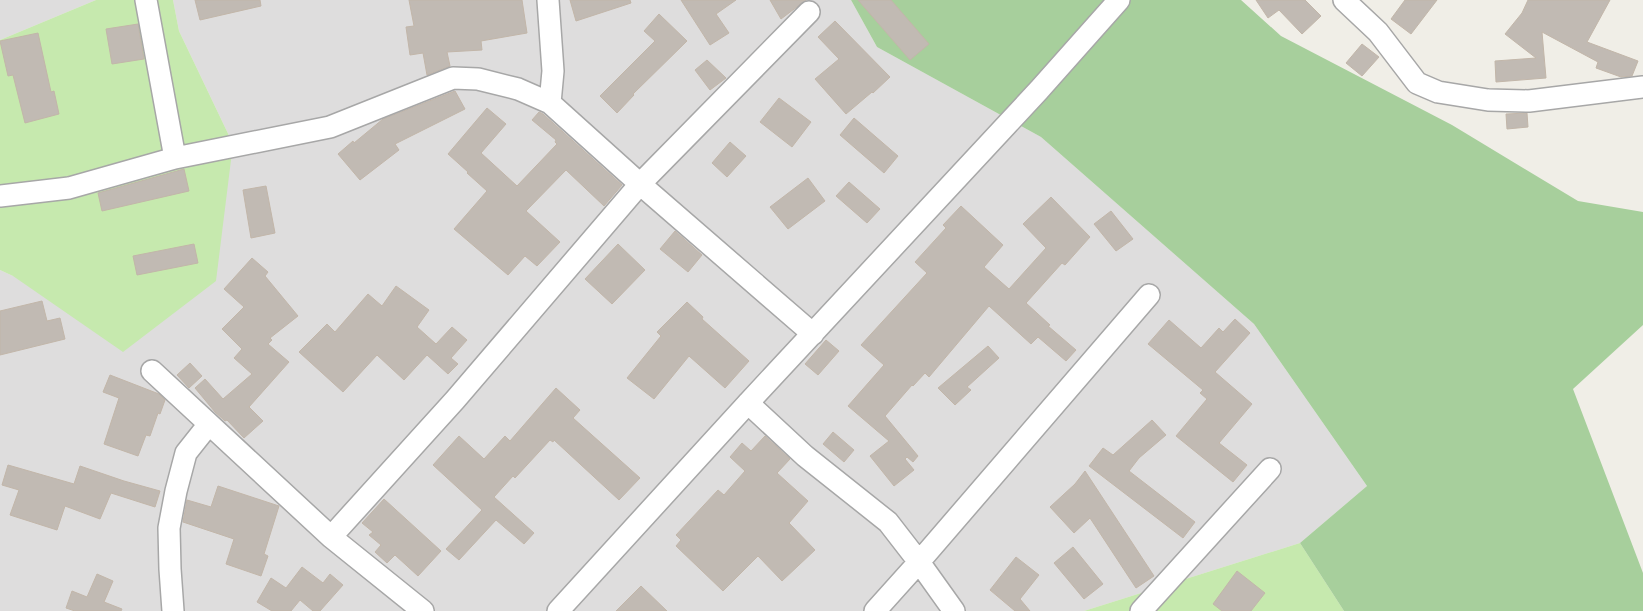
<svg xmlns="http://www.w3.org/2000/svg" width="1643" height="611" viewBox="0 0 1643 611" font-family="'Work Sans',sans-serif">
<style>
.residential{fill:#dedddd}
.grass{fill:#c6e9ae}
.forest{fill:#a7cf9c}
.building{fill:#c1bab3;stroke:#c2b6a9}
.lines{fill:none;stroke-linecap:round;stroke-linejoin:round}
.street-casing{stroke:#a7a7a7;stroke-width:24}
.street{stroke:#fff;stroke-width:21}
</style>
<rect width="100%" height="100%" fill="#f0eee7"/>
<path class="residential" d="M0,0H96L0,40Z
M173,0H851L877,47L1041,137L1254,324L1367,486L1300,543L1084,611H0V270L13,276L233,144L179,31Z"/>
<path class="grass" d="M96,0H173L179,31L233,144L216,281L123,352L13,276L0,270V40Z
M1300,543L1344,611H1084Z"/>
<path class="forest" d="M851,0H1241L1281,36L1452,125L1578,201L1643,212V325L1573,389L1643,573V611H1344L1300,543L1367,486L1254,324L1041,137L877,47Z"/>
<path class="building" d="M195,0H260L261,6L200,20Z
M409,0H522L527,33L481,41L482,50L447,52L450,66L427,75L423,53L410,55L406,27L414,26Z
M570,0H630L631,3L576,21Z
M681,0H736L716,14L729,33L710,45Z
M770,0H806L781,19Z
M858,0H891L929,44L910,60Z
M1256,0H1305L1321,16L1302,34L1279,10L1268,18Z
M1405,0H1437L1411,34L1391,19Z
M1528,0H1610L1587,42L1638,61L1632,76L1621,77L1596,68L1598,62L1542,32L1546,78L1496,82L1495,61L1536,58L1505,34L1522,13Z
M659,14L687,41L633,94L634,95L617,113L600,96L655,41L644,31Z
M835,21L890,77L873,93L872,92L846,114L815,79L839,59L818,37Z
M138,24L144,59L112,64L106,29Z
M38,33L51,92L54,91L59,114L25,123L13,75L8,76L0,41Z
M1362,44L1379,57L1362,76L1346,63Z
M707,60L726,78L710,90L695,70Z
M455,91L465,109L395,144L399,150L360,180L338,154L353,141L354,143L383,119Z
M779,98L811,122L792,147L760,122Z
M487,108L506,124L481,153L517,186L557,144L555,142L556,140L532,120L539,112L543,114L622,185L604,206L566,170L526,211L560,242L537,266L525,256L508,275L454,229L487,191L467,173L468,172L448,154Z
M1527,113L1528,127L1507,129L1506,114Z
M854,118L898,156L884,173L840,135Z
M730,142L746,156L727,177L712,163Z
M184,169L189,191L102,211L98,193Z
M808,178L825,201L788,229L770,207Z
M849,182L880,209L867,223L836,196Z
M266,186L275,233L251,238L243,190Z
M1051,197L1090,237L1065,265L1062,263L1026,303L1050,325L1048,326L1076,350L1066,361L1038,337L1031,344L989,306L929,377L925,373L913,386L912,385L885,416L918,456L913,462L907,457L905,459L914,470L894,486L870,456L889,441L848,406L884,365L861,345L927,273L915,262L946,228L943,225L961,206L1003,245L984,267L1009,289L1046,248L1023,224Z
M1111,211L1133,239L1116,251L1094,224Z
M675,231L702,255L688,272L660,249Z
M194,244L198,263L137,275L133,256Z
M618,244L645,270L612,304L585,279Z
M252,258L268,272L265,276L298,316L270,338L272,340L268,344L289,362L249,407L263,421L244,438L227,420L225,421L215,412L195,388L205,379L223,399L252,374L234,358L242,349L222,329L244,307L224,289Z
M396,286L429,310L417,327L436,344L452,327L467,340L451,358L458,364L448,374L427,355L404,380L377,355L343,392L299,352L327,324L335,332L368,294L382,306Z
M42,301L47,321L60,318L65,339L0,355V311Z
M687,302L703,317L702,319L749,361L725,388L689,356L654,399L627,378L661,336L657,332Z
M1235,319L1250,333L1215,372L1252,404L1219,443L1247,465L1233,482L1176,436L1207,399L1200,393L1203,390L1148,344L1169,320L1201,348L1219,328L1223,332Z
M826,340L839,351L818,375L805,364Z
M988,346L999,358L967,387L971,390L955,405L938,388Z
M190,363L202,376L189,388L177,375Z
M110,375L159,394L165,400L160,414L158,413L150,436L146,435L138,456L104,444L119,398L103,392Z
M556,388L580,410L573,418L640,478L619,500L554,440L553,442L550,440L515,478L513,476L494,497L534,533L524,544L496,520L459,560L446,549L482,510L433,465L459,436L484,459L505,436L510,441Z
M1152,420L1166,435L1139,458L1129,471L1195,522L1183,538L1089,466L1103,448L1113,455Z
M833,432L854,450L844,462L823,444Z
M765,436L790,459L777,473L808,501L789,523L815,550L782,581L758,556L723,591L676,546L681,540L676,535L718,490L724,495L745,471L730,457L742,443L751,451Z
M8,465L74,484L80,466L124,481L160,491L155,507L111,493L100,519L65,506L57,530L10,515L19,490L2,485Z
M1085,471L1154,576L1136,588L1090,518L1074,533L1050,507L1075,484Z
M218,486L279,506L264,554L268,556L261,576L226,564L234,539L183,522L187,500L211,507Z
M384,499L441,551L418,576L395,555L387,563L375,552L381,545L369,535L373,532L362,523Z
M1073,547L1103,584L1084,599L1054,563Z
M1016,557L1039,575L1020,599L1030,611H1015L990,590Z
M302,567L323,583L330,574L343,585L320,611H313L300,600L291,611H272L257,602L271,578L286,588Z
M1237,571L1265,593L1251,611H1222L1213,604Z
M97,574L113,581L104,602L122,609L121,611H75L66,608L72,591L87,597Z
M641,586L667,611H616Z"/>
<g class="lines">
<g class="street-casing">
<path id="street" d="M146,0L175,158
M548,0L553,71L550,103
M1344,0L1378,32L1417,83L1438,92L1488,100L1529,101L1643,87
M0,196L69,188L175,158L330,127L453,78L478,79L518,89L550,103L640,184L813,334
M152,371L331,537L423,611
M748,403L805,456L888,522L919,562L954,611
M331,537L455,400L640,184L809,12
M173,611L170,569L169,528L176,491L186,453L209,424
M558,611L748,403L1039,90L1119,0
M875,611L919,562L1149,295
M1141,611L1270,469"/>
</g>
<use href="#street" class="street"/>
</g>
</svg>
